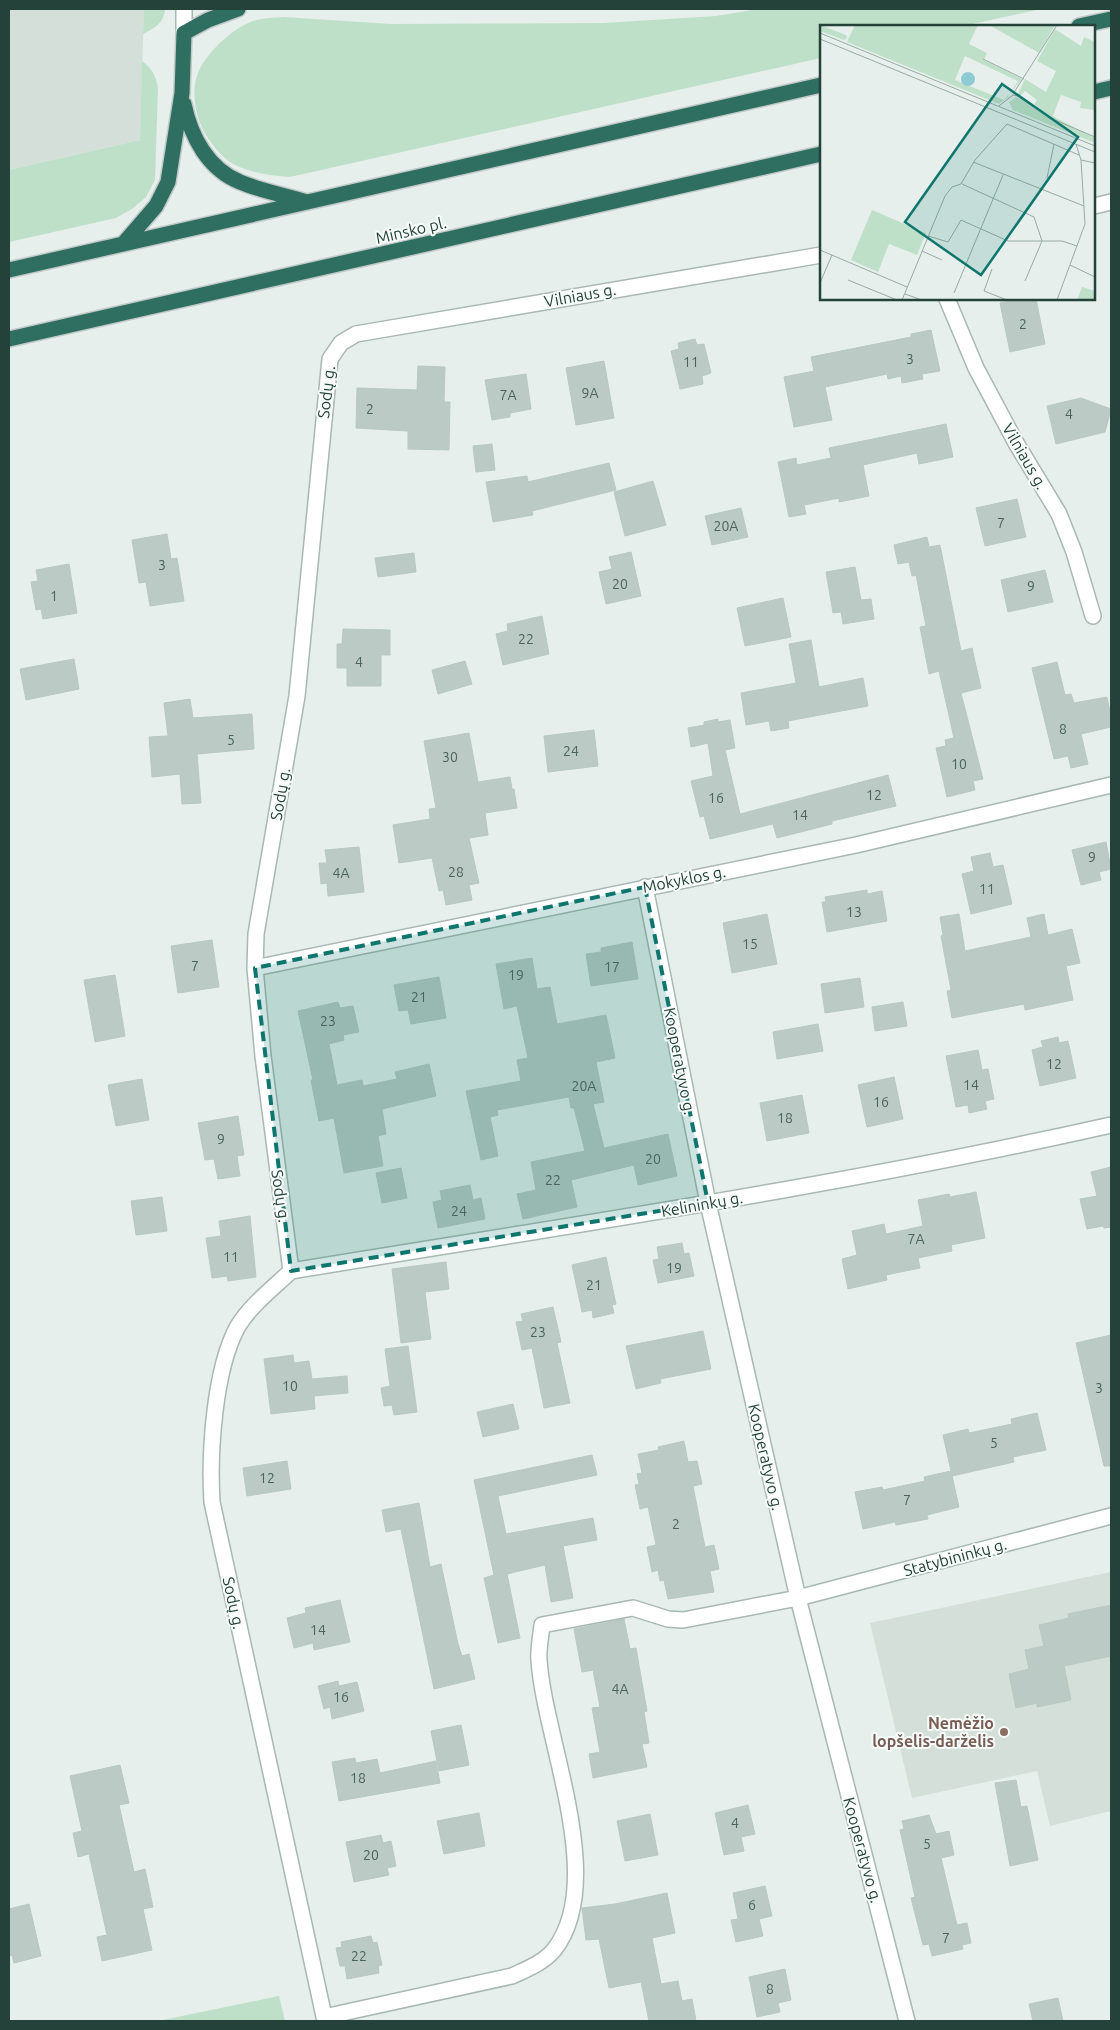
<svg xmlns="http://www.w3.org/2000/svg" width="1120" height="2030" viewBox="0 0 1120 2030" font-family="Ubuntu,sans-serif">
<style>
.built{fill:#d4dfda}
.green{fill:#bfe0c8}
.building{fill:#bbcac4;stroke:#b8c9c2}
.lines{fill:none;stroke-linecap:round;stroke-linejoin:round}
.street-casing{stroke:#a8b8b2;stroke-width:18}
.highway-casing{stroke:#c2cac8;stroke-width:18}
.street{stroke:#fff;stroke-width:15}
.highway{stroke:#2f6f62;stroke-width:15}
.marked{fill:#0f766e;fill-opacity:0.2;stroke:#0f766e;stroke-width:4;stroke-dasharray:10 6;stroke-linejoin:round}
.education-dot{fill:#8d6e63;stroke:#f7fbf9;stroke-width:2}
.labels{text-anchor:middle;dominant-baseline:central;stroke-width:4;stroke-linejoin:round;paint-order:stroke}
.number-label{font-size:14px;fill:#4a645c}
.street-label{font-size:16px;fill:#24423a;stroke:#f7fbf9}
.education-label{font-size:16px;font-weight:bold;fill:#785e54;stroke:#f7fbf9;text-anchor:end}
.inset-road{fill:none;stroke:#98aaa4;stroke-width:1}
.view{fill:#0f766e;fill-opacity:0.15;stroke:#0f766e;stroke-width:2.5}
.inset-edge{fill:none;stroke:#24423a;stroke-width:2.5}
</style>
<rect width="100%" height="100%" fill="#e6efeb"/>
<path class="built" d="M9,9H144L140,140L9,170Z
M1111,1572V1811L1050,1826L1037,1771L912,1798L870,1623Z"/>
<path class="green" d="M144,9H165C164,23 155,28 143,34Z
M759,9H1041L963,26H821V58L290,177C270,176 253,173 235,165C222,158 213,146 206,135C196,119 191,94 197,76C202,57 229,32 246,24C257,18 271,18 283,17L391,24L603,23L716,16Z
M142,61C152,68 156,76 158,88L155,180L146,197L132,209L116,218L9,242V170L140,140Z
M279,1996L285,2021H158Z"/>
<path class="building" d="M1019,299H1036L1045,344L1010,352L1000,303Z
M931,330L940,371L922,374L923,379L902,383L901,376L888,379L887,374L825,387L832,420L794,427L784,377L814,371L811,357L911,337V334Z
M695,339L697,345L704,344L711,373L702,376L703,384L680,389L671,351L679,349L678,343Z
M604,361L614,418L576,425L566,368Z
M418,366L445,367L444,402H450L449,450L408,449V431L356,428L357,388L417,390Z
M526,374L531,409L510,413V417L492,420L485,380Z
M1081,398L1111,409L1105,432L1056,444L1047,406Z
M946,424L953,457L919,464L917,453L863,465L869,496L839,502V498L804,505L806,514L789,517L778,462L796,458L797,465L831,458L829,448Z
M492,444L495,470L476,472L473,446Z
M609,463L616,490L532,511L533,515L493,522L486,482L527,476L528,482Z
M653,481L666,525L625,536L614,492Z
M1017,499L1026,537L985,546L976,508Z
M741,508L748,537L712,545L705,516Z
M167,534L171,559L177,558L184,601L150,606L146,582L139,583L132,540Z
M927,537L929,547L940,545L961,651L972,648L981,688L961,693L983,779L973,781L975,790L947,797L936,748L946,746L945,740L954,738L939,671L929,674L920,627L926,626L916,575L912,576L909,562L898,564L894,545Z
M631,552L641,596L606,604L599,572L612,569L609,557Z
M414,553L416,572L378,577L375,558Z
M69,564L77,613L43,619L41,609L36,610L31,582L38,581L36,570Z
M855,567L861,600L871,599L874,619L843,624L841,612L833,613L826,572Z
M1045,570L1053,602L1008,612L1001,580Z
M783,598L791,637L745,646L737,608Z
M542,616L549,654L503,665L496,634L508,631L507,624Z
M343,629L390,630V655H381V686H347V668H337V644H342Z
M811,640L819,687L863,678L868,706L788,721L789,728L771,731L769,721L746,725L741,693L796,683L789,644Z
M74,659L79,689L26,700L20,669Z
M465,661L472,684L438,694L432,670Z
M1057,662L1065,695L1071,694L1074,703L1107,697L1111,717V727L1081,734L1088,764L1071,768L1068,756L1054,759L1032,668Z
M190,699L193,718L252,714L254,749L197,754L201,803L182,804L180,774L152,777L149,737L168,736L164,703Z
M718,719V722L730,720L735,748L725,750L740,814L888,775L896,806L832,821V824L777,838L773,824L710,839L704,816L700,817L691,781L713,776L708,743L691,747L688,728L704,725V722Z
M594,730L598,766L548,772L544,736Z
M469,733L478,782L510,777L512,789H514L517,808L485,813L488,835L469,838L479,883L469,885L472,900L446,905L443,890L439,891L432,858L399,863L393,825L430,819L429,809L436,808L424,741Z
M1106,842L1111,869L1099,872L1101,880L1081,885L1072,850Z
M359,847L364,892L328,896L327,883L321,884L319,863H327L325,850Z
M990,853L993,867L1003,865L1012,904L971,914L962,874L974,871L971,857Z
M867,890V894L882,891L887,921L827,932L822,902H826L825,897Z
M767,914L777,964L732,973L723,923Z
M959,914L965,951L1031,937L1027,918L1044,914L1048,935L1072,929L1080,963L1066,966L1073,1000L1025,1010L1024,1004L952,1018L947,991L951,990L941,936L943,935L940,917Z
M212,940L219,987L178,993L171,946Z
M632,942L638,979L591,986L586,954L601,952V948Z
M532,958L537,989L550,987L557,1024L606,1015L615,1058L596,1062L604,1102L593,1104L604,1148L668,1134L677,1176L638,1185L634,1165L571,1180L577,1207L523,1219L517,1194L536,1190L531,1162L585,1151L574,1108H571L569,1097L497,1110L498,1115L490,1117L498,1156L481,1160L466,1091L521,1081L517,1060L528,1058L517,1006L504,1009L496,964Z
M115,975L125,1036L95,1042L84,980Z
M439,977L446,1018L411,1024L408,1010L399,1011L394,985Z
M860,978L864,1007L825,1013L821,984Z
M338,1002L340,1008L353,1006L359,1032L343,1035L344,1040L329,1044L337,1085L362,1080L363,1086L397,1079L395,1072L429,1064L436,1096L382,1109L386,1134L378,1136L383,1166L344,1173L334,1118L319,1121L311,1080H313L298,1011Z
M903,1002L907,1026L875,1031L872,1007Z
M818,1024L823,1051L777,1059L773,1032Z
M1058,1037L1059,1043L1068,1041L1076,1078L1040,1086L1032,1050L1043,1047L1041,1041Z
M978,1050L982,1070L988,1069L994,1099L985,1101L987,1109L969,1113L968,1105L956,1107L946,1056Z
M894,1077L903,1119L867,1127L858,1085Z
M142,1079L149,1120L116,1126L108,1085Z
M802,1095L809,1133L767,1141L760,1103Z
M238,1116L244,1155L237,1156L240,1176L218,1179L214,1159L205,1160L198,1123Z
M1111,1167V1227L1104,1228L1103,1226L1087,1229L1080,1199L1097,1196L1091,1172Z
M401,1168L407,1198L382,1203L376,1173Z
M470,1185L473,1200L481,1198L485,1219L438,1228L433,1202L442,1200L440,1191Z
M976,1192L985,1238L951,1245L952,1251L918,1258L920,1268L886,1275L887,1280L848,1289L842,1259L857,1255L852,1231L884,1224L886,1234L923,1226L918,1200L949,1194L950,1197Z
M162,1197L167,1231L136,1235L131,1201Z
M250,1216L256,1277L228,1281L227,1276L212,1278L206,1238L221,1236L219,1221Z
M682,1243L684,1254L689,1253L694,1276L658,1283L653,1260L659,1259L657,1247Z
M606,1257L616,1304L612,1305L614,1313L593,1318L592,1310L582,1312L572,1265Z
M446,1262L449,1289L425,1292L431,1339L401,1343L392,1269Z
M553,1307L561,1342L557,1343L570,1403L544,1408L532,1348L522,1350L516,1322L523,1321L521,1314Z
M703,1331L711,1369L660,1379L661,1383L636,1389L626,1346Z
M1111,1335V1466H1104L1076,1343Z
M408,1346L417,1412L394,1415L392,1405L384,1406L381,1388L390,1386L385,1349Z
M293,1355L294,1363L309,1361L312,1379L347,1376L348,1393L314,1396L315,1409L271,1414L264,1359Z
M513,1404L519,1429L483,1437L477,1412Z
M1037,1413L1046,1450L1013,1457L1014,1462L952,1476L959,1507L927,1515L928,1519L896,1525L895,1522L863,1529L855,1492L882,1487L883,1490L925,1481L924,1477L951,1471L943,1435L968,1429L969,1433L1012,1424L1011,1419Z
M684,1441L688,1462L697,1461L702,1484L693,1486L705,1547L714,1545L719,1569L710,1571L714,1592L668,1599L664,1580L660,1581L658,1570L652,1572L647,1547L656,1545L648,1507L640,1509L635,1485L639,1484L637,1474L642,1473L638,1454L659,1450L658,1447Z
M592,1455L597,1475L498,1496L506,1534L593,1518L597,1540L563,1546L573,1598L551,1602L545,1565L507,1574L520,1638L498,1643L484,1578L494,1575L474,1480Z
M287,1461L291,1489L247,1496L243,1468Z
M419,1503L430,1567L441,1564L458,1644L462,1656L469,1654L475,1679L434,1689L401,1529L386,1532L382,1510Z
M340,1600L350,1642L314,1650L313,1643L294,1648L287,1618L306,1613L305,1608Z
M1111,1605V1656L1064,1666L1071,1700L1037,1707V1703L1016,1708L1009,1674L1029,1669L1025,1650L1044,1646L1039,1625L1069,1618L1068,1614Z
M624,1619L630,1649L636,1648L647,1711L644,1712L649,1743L642,1744L647,1767L593,1778L589,1754L600,1752L592,1708L600,1707L593,1670L582,1672L574,1629Z
M338,1681L339,1686L357,1682L364,1711L332,1719L330,1707L324,1709L318,1686Z
M461,1725L469,1765L439,1771L431,1731Z
M355,1758L356,1763L377,1759L380,1773L436,1761L440,1783L339,1801L332,1762Z
M120,1765L129,1803L119,1805L134,1872L145,1869L153,1907L143,1909L152,1950L102,1961L97,1937L107,1935L89,1854L78,1857L73,1833L82,1831L70,1776Z
M1016,1780L1021,1807L1027,1806L1038,1860L1010,1866L995,1783Z
M748,1805L755,1834L741,1837L744,1851L724,1855L715,1813Z
M479,1813L485,1846L444,1854L437,1821Z
M650,1814L658,1855L625,1861L617,1821Z
M929,1815L936,1834L949,1831L954,1855L941,1858L957,1925L967,1923L971,1943L962,1945L963,1949L932,1956L929,1944L923,1945L911,1898L915,1897L900,1830L904,1829L902,1821Z
M381,1835L383,1843L391,1841L396,1866L387,1868L389,1875L354,1882L346,1842Z
M765,1886L772,1916L759,1919L763,1936L736,1942L731,1920L738,1919L733,1893Z
M667,1893L675,1933L652,1938L661,1984L678,1981L682,2001L692,1999L696,2021H649L641,1982L609,1988L599,1939L586,1940L582,1908L615,1904Z
M29,1904L41,1956L14,1963L12,1955L9,1956V1909Z
M371,1936L373,1943L377,1942L382,1965L378,1966L379,1973L347,1979L345,1966H340L336,1948L342,1947L341,1942Z
M785,1969L791,2000L778,2003L780,2012L757,2017L749,1977Z
M1058,1998L1063,2021H1033L1029,2004Z"/>
<g class="lines">
<g class="street-casing">
<path id="street" d="M184,9V33
M1094,206L1111,202
M947,299L976,368L1016,443L1059,514L1074,552L1093,616
M645,887L708,1203L798,1598L907,2021
M255,968L856,845L1111,785
M291,1271C565,1226 840,1186 1111,1125
M324,2017L512,1976C527,1969 543,1963 554,1950C608,1881 544,1739 539,1660C538,1649 541,1636 542,1625L633,1608L668,1619L683,1620L798,1598L1111,1516
M325,2021L212,1502C209,1454 214,1369 238,1326C251,1305 273,1288 291,1271L263,1056L255,968L256,934L297,696L330,359L341,343L356,334L821,255"/>
</g>
<g class="highway-casing">
<path id="highway" d="M1079,26L1111,19
M1094,92L1111,88
M184,104C191,137 208,169 240,182C261,191 285,195 307,202
M124,243L156,206L168,182L182,93L184,33L208,20L238,9
M9,270L821,85
M9,339L821,154"/>
</g>
<use href="#street" class="street"/>
<use href="#highway" class="highway"/>
</g>
<path class="marked" d="M645,887L708,1203L291,1271L255,968Z"/>
<circle class="education-dot" cx="1004" cy="1732" r="5"/>
<g class="labels">
<g class="number-label">
<text x="1023" y="324">2</text>
<text x="910" y="359">3</text>
<text x="691" y="362">11</text>
<text x="590" y="393">9A</text>
<text x="508" y="395">7A</text>
<text x="370" y="409">2</text>
<text x="1069" y="414">4</text>
<text x="1001" y="523">7</text>
<text x="726" y="526">20A</text>
<text x="162" y="565">3</text>
<text x="620" y="584">20</text>
<text x="1031" y="586">9</text>
<text x="54" y="596">1</text>
<text x="526" y="639">22</text>
<text x="359" y="662">4</text>
<text x="1063" y="729">8</text>
<text x="231" y="740">5</text>
<text x="571" y="751">24</text>
<text x="450" y="757">30</text>
<text x="959" y="764">10</text>
<text x="874" y="795">12</text>
<text x="716" y="798">16</text>
<text x="800" y="815">14</text>
<text x="1092" y="857">9</text>
<text x="456" y="872">28</text>
<text x="341" y="873">4A</text>
<text x="987" y="889">11</text>
<text x="854" y="912">13</text>
<text x="750" y="944">15</text>
<text x="195" y="966">7</text>
<text x="612" y="967">17</text>
<text x="516" y="975">19</text>
<text x="419" y="997">21</text>
<text x="328" y="1021">23</text>
<text x="1054" y="1064">12</text>
<text x="971" y="1085">14</text>
<text x="584" y="1086">20A</text>
<text x="881" y="1102">16</text>
<text x="785" y="1118">18</text>
<text x="221" y="1139">9</text>
<text x="653" y="1159">20</text>
<text x="553" y="1180">22</text>
<text x="459" y="1211">24</text>
<text x="916" y="1239">7A</text>
<text x="231" y="1257">11</text>
<text x="674" y="1268">19</text>
<text x="594" y="1285">21</text>
<text x="538" y="1332">23</text>
<text x="290" y="1386">10</text>
<text x="1099" y="1388">3</text>
<text x="994" y="1443">5</text>
<text x="267" y="1478">12</text>
<text x="907" y="1500">7</text>
<text x="676" y="1524">2</text>
<text x="318" y="1630">14</text>
<text x="620" y="1689">4A</text>
<text x="341" y="1697">16</text>
<text x="358" y="1778">18</text>
<text x="735" y="1823">4</text>
<text x="927" y="1844">5</text>
<text x="371" y="1855">20</text>
<text x="752" y="1905">6</text>
<text x="946" y="1938">7</text>
<text x="359" y="1956">22</text>
<text x="770" y="1989">8</text>
</g>
<g class="street-label">
<text transform="translate(411 230) rotate(-13)">Minsko pl.</text>
<text transform="translate(580 295) rotate(-10)">Vilniaus g.</text>
<text transform="translate(326 392) rotate(-83)">Sodų g.</text>
<text transform="translate(1025 456) rotate(60)">Vilniaus g.</text>
<text transform="translate(280 794) rotate(-80)">Sodų g.</text>
<text transform="translate(684 879) rotate(-11)">Mokyklos g.</text>
<text transform="translate(680 1061) rotate(79)">Kooperatyvo g.</text>
<text transform="translate(281 1196) rotate(82)">Sodų g.</text>
<text transform="translate(702 1204) rotate(-10)">Kelininkų g.</text>
<text transform="translate(766 1457) rotate(77)">Kooperatyvo g.</text>
<text transform="translate(955 1557) rotate(-15)">Statybininkų g.</text>
<text transform="translate(234 1603) rotate(78)">Sodų g.</text>
<text transform="translate(863 1850) rotate(75)">Kooperatyvo g.</text>
</g>
<g class="education-label">
<text x="994" y="1723">Nemėžio<tspan x="994" dy="18">lopšelis-darželis</tspan></text>
</g>
</g>
<g transform="translate(820 25)">
<rect width="275" height="275" fill="#e6efeb"/>
<path d="M0,0L26,10L27,13L24,15L0,6ZM35,0H158L149,19L167,28L164,35L202,54L190,68L198,56L145,31L135,55L184,75L188,70L189,72L179,79L27,17ZM169,0H235L219,28ZM235,4L261,21L264,12L275,17V85L260,83L261,77L241,70L232,93L214,79L217,75L205,66L200,71L198,69L205,54L226,67L236,46L217,36ZM196,72L275,113V118L193,85L189,77ZM52,185L106,208L97,230L69,219L58,247L31,235ZM262,262L275,266V275H257Z" fill="#bfe0c8"/>
<path d="M141 54a7 7 0 1 1 14 0a7 7 0 1 1-14 0Z" fill="#8ec9d4"/>
<path class="inset-road" d="M0,8L275,121M0,14L275,127M163,34L204,54M193,69L237,0M179,81L193,70L197,71L235,95L275,112M256,119L261,135L275,138M153,137L264,181M227,153L234,119M142,159L214,192L222,216H242L257,221M108,211L128,217L141,195L188,216H222L205,256M0,225L87,262M102,226L122,235M250,240L275,252M172,244L164,266L187,275M28,255L77,275M0,258L12,230M134,268L183,150M85,269L102,275M82,275L125,171L132,162L141,159L155,135L187,99L259,130M237,275L265,199L261,135"/>
<path class="view" d="M182,59L258,112L161,250L85,197Z"/>
<rect width="275" height="275" class="inset-edge"/>
</g>
<rect width="1120" height="2030" fill="none" stroke="#24423a" stroke-width="20"/>
</svg>
